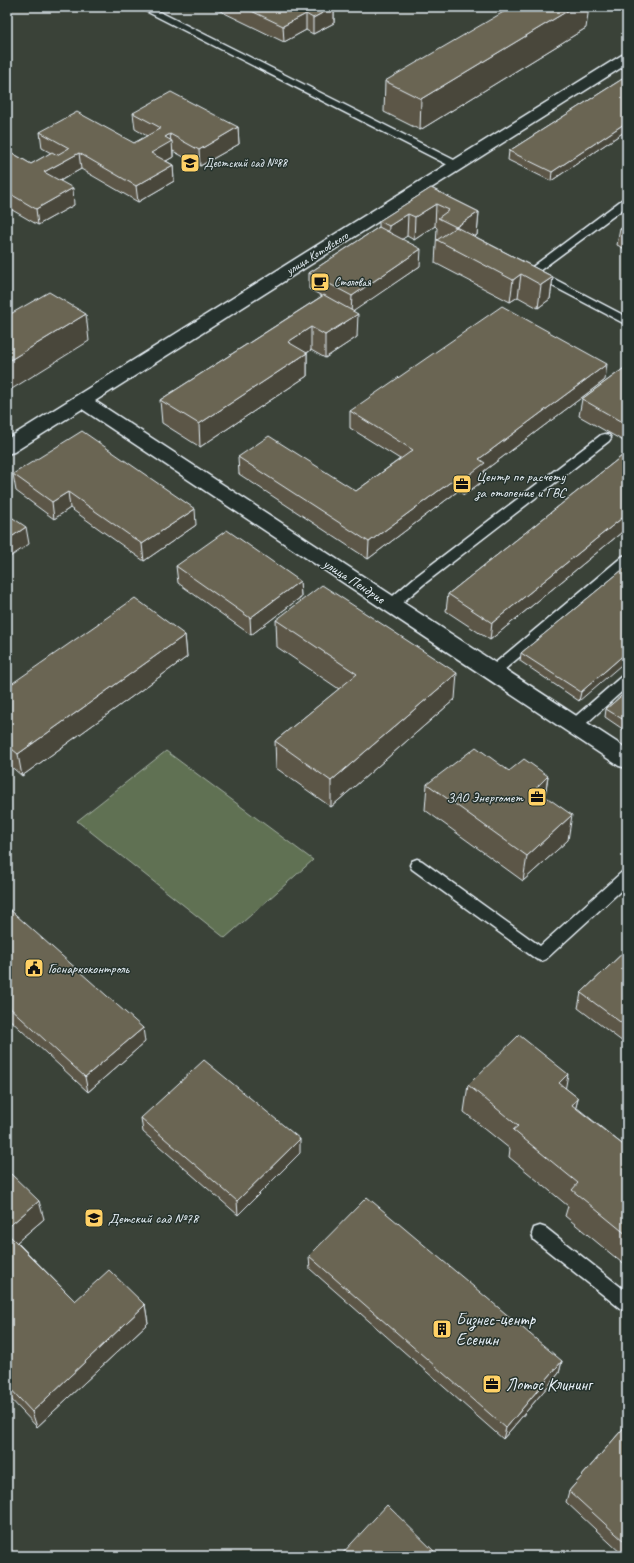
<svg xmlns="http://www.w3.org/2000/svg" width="634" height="1563" viewBox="0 0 634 1563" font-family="Caveat,sans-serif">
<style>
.green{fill:#617152;stroke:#a4b1a5}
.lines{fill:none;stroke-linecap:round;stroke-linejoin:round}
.lane-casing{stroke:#e8f1f8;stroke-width:3}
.street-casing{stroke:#e8f1f8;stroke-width:3}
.lane{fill:#26332d;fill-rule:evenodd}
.street{fill:#26332d;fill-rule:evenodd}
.wall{fill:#5b5747;stroke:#e8f1f8}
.shaded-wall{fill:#4a473a;stroke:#e8f1f8}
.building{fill:#6a6553;stroke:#e8f1f8}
.labels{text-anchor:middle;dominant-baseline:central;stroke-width:3;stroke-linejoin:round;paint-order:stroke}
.far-poi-label{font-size:12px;fill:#e8f1f8;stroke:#26332d;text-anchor:start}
.far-street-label{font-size:12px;fill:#e8f1f8;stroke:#26332d}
.poi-label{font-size:14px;fill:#e8f1f8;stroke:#26332d;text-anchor:start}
.street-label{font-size:14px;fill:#e8f1f8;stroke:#26332d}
.near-poi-label{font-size:17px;fill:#e8f1f8;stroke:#26332d;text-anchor:start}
</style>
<rect width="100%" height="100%" fill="#3a4238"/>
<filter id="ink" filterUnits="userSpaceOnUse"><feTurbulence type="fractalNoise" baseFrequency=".025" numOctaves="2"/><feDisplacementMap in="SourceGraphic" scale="8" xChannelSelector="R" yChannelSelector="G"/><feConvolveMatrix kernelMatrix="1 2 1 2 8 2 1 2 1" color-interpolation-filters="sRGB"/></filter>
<g filter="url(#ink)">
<path class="green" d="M166,751L313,860L225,938L77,821Z"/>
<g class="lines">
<g class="lane-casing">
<path id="lane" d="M138,7H150L460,163L461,165L460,167H452Z
M627,198V206L539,271L627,317V325L528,273L527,271L623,199Z
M605,434L609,435L611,438L609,441L424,584L396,608L391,610L386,608L385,605L386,602L414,578L601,435Z
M627,555V566L498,675L493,677L488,675L486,672L488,669L623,556Z
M627,674V687L579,730L574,731L569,730L567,726L569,722L622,676Z
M417,859L422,861L540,946L622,872L627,870V885L546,959L541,961L536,959L412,869L410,865L412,861Z
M540,1226L546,1228L627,1292V1311L621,1309L534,1240L532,1234L534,1228Z"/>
</g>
<g class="street-casing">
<path id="street" d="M627,54V64L95,401L627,749V768L619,766L82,409L14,452L7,454V439L622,55Z"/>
</g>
<use href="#lane" class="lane"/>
<use href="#street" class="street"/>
</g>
<path class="wall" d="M212,7H334V23L313,34L306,30L284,42Z
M586,28L420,130L384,112L385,81Z
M627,76V130L551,181L508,160L509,151Z
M133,113L238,127L239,144L200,166L173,151V157L166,161L173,165L174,181L138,202L81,169L60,181L74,205L38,225L7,207V150L31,164L51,153L42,148L40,132L134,143L147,136L135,129Z
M431,188L479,212L477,235L474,236L553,277L550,299L538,308L518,297L510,302L435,263L437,228L435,226L414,240L407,236L402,239L420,266L353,311L357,337L325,358L311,350L307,353V376L200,447L162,423L160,400L322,296L309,289V273L379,227V221Z
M627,224V250L617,245L620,229Z
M627,366V443L579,416L582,399Z
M605,380L484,471V480L464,495L458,491L368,559L239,474L238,457L356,491L400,459L350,428V411Z
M627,452V528L490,640L446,611L448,594Z
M13,474L196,525L144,561L70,508L54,519L16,491Z
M176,566L300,581L301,597L251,635L178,583Z
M627,566L579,701L520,661L521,653Z
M276,620L455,699L331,807L276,768L275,741L339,689L277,647Z
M185,635L187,657L22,776L7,763V687Z
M627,691V732L605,717L606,709Z
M509,771L548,776L545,796L568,840L523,881L425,810L427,784Z
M7,907L145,1042L88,1092L7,1017Z
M627,949V1045L578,1008L581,993Z
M468,1085L565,1088L578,1098L576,1107L627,1148V1267L565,1216L568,1206L509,1157L510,1149L464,1112Z
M141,1118L300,1153L238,1215L143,1132Z
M7,1178L44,1219L17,1242L75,1301L145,1305L148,1323L37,1427L7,1395Z
M309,1256L562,1361L559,1373L503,1439L310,1269Z
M627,1424V1556H624L566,1502L569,1491Z"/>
<path class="shaded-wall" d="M334,7V23L313,34V18Z
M574,7H589L586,28L420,130L421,99Z
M306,14V30L284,42L283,26Z
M627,122V130L551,181L552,172Z
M238,127L239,144L200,166L199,150Z
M170,134L171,142L172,141L173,157L152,169L151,153L165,137Z
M79,153L81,169L47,188L44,172Z
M173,165L174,181L138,202L136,186Z
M73,188L74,205L38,225L36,209Z
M436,204L435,226L414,240L415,217Z
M479,212L477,235L454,250L456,227Z
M408,214L407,236L388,249L389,226Z
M421,249L420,266L351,313L352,296Z
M521,274L518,297L510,302L513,280Z
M553,277L550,299L538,308L541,285Z
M86,314L89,341L7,392V362Z
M358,314L357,337L325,358V335Z
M311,327V350L289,365L288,342Z
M307,353V376L200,447L199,424Z
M607,364L605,380L484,471V480L464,495L465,478L479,459Z
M460,475L458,491L368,559L369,542Z
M68,492L70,508L54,519L52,502Z
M195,509L196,525L144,561L142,544Z
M627,514V528L490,640L492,623Z
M26,527L29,544L7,559V540Z
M300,581L301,597L251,635L250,618Z
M185,635L187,657L22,776L18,754Z
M627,652V660L579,701L581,692Z
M457,673L455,699L331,807V781Z
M548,776L544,802L535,789Z
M572,815L568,840L523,881L527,856Z
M143,1028L145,1042L88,1092L85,1077Z
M568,1074L563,1102L559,1083Z
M578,1098L572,1125V1105Z
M300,1139V1153L238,1215L237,1201Z
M39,1201L44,1219L10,1248L7,1238V1228Z
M145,1305L148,1323L37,1427L32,1412Z
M562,1361L559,1373L503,1439L506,1428Z"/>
<path class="building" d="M243,7H333L313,18L306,14L283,26Z
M512,7H574L421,99L385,81Z
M627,76V122L552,172L509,151Z
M171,92L238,127L199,150L170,134L165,137L172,141L151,153L173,165L136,186L79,153L44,172L73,188L36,209L7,192V150L31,164L52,152L57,155L69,148L40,132L77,112L134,143L161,128L133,113Z
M431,188L479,212L456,227L553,277L541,285L521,274L513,280L437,240L456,227L438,218L449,210L436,204L415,217L408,214L389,226L379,221Z
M627,224V233L620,229Z
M379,227L421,249L352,296L309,273Z
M49,292L86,314L7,362V316Z
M324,295L358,314L325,335L311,327L288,342L307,353L199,424L160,400Z
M502,306L607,364L479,459L485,463L465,478L460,475L369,542L238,457L269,436L356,491L413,450L350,411Z
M627,366V425L582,399Z
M82,431L195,509L142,544L68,492L52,502L13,474Z
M627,452V514L492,623L448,594Z
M7,514L26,527L7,540Z
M227,530L300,581L250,618L176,566Z
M627,566V652L581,692L521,653Z
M322,585L457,673L331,781L275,741L357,674L276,620Z
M135,598L185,635L18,754L7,745V687Z
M627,691V722L606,709Z
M476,747L509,771L524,759L548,776L535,789L572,815L527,856L427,784Z
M7,907L143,1028L85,1077L7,1005Z
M627,949V1027L581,993Z
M519,1035L568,1074L559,1083L578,1098L572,1105L627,1148V1235L572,1190L578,1183L513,1130L518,1126L468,1085Z
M204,1060L300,1139L237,1201L141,1118Z
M11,1174L39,1201L7,1228V1178Z
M367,1197L562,1361L506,1428L309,1256Z
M7,1233L75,1301L109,1270L145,1305L32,1412L7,1385V1365L10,1363L7,1360Z
M627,1424V1544L569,1491Z
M387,1505L439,1556H340Z"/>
</g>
<defs>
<g id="school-square" transform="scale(1)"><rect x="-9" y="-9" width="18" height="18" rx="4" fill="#ffd166" stroke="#26332d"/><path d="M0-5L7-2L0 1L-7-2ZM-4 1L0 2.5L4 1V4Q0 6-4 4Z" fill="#111"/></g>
<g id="cafe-square" transform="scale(1)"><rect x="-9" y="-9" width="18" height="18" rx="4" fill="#ffd166" stroke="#26332d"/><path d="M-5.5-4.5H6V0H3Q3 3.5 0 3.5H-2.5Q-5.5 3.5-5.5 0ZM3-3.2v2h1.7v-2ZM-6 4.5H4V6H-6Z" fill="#111"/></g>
<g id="office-square" transform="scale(1)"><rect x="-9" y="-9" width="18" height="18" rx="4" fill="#ffd166" stroke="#26332d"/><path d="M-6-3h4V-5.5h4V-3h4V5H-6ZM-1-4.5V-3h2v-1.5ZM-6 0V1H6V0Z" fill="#111"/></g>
<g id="civic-square" transform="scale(1)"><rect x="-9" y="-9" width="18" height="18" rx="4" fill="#ffd166" stroke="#26332d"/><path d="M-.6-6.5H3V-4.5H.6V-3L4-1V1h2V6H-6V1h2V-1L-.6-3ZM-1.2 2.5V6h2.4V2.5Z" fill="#111"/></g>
<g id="building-square" transform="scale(1)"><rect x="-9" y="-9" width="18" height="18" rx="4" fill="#ffd166" stroke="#26332d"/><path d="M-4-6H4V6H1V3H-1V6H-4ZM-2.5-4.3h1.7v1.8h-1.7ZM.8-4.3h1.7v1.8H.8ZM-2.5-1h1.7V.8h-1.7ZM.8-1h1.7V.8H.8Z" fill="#111"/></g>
</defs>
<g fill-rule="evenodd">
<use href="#school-square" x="190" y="163"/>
<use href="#cafe-square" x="320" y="282"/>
<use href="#office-square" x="462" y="484"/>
<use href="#office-square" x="537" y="797"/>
<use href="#civic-square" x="34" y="968"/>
<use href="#school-square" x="94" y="1218"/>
<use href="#building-square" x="442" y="1329"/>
<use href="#office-square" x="492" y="1384"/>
</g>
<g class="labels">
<g class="far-poi-label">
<text x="204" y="163">Дестский сад №88</text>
<text x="334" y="282">Столовая</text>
</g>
<g class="far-street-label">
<text transform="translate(317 253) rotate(-32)">улица Котовского</text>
</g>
<g class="poi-label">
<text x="476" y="476">Центр по расчету<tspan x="476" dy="16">за отопение и ГВС</tspan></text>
<text x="523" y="797" text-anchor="end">ЗАО Энергомет</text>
<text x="48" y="968">Госнаркоконтроль</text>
<text x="108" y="1218">Детский сад №78</text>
</g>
<g class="street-label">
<text transform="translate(354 581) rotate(33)">улица Пендрие</text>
</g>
<g class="near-poi-label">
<text x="456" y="1319">Бизнес-центр<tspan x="456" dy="20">Есенин</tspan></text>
<text x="506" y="1384">Лотос Клининг</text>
</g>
</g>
<rect width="634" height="1563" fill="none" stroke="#26332d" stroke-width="24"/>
<rect x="12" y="12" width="610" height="1539" fill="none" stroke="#e8f1f8" stroke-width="1.5" filter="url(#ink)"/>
</svg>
